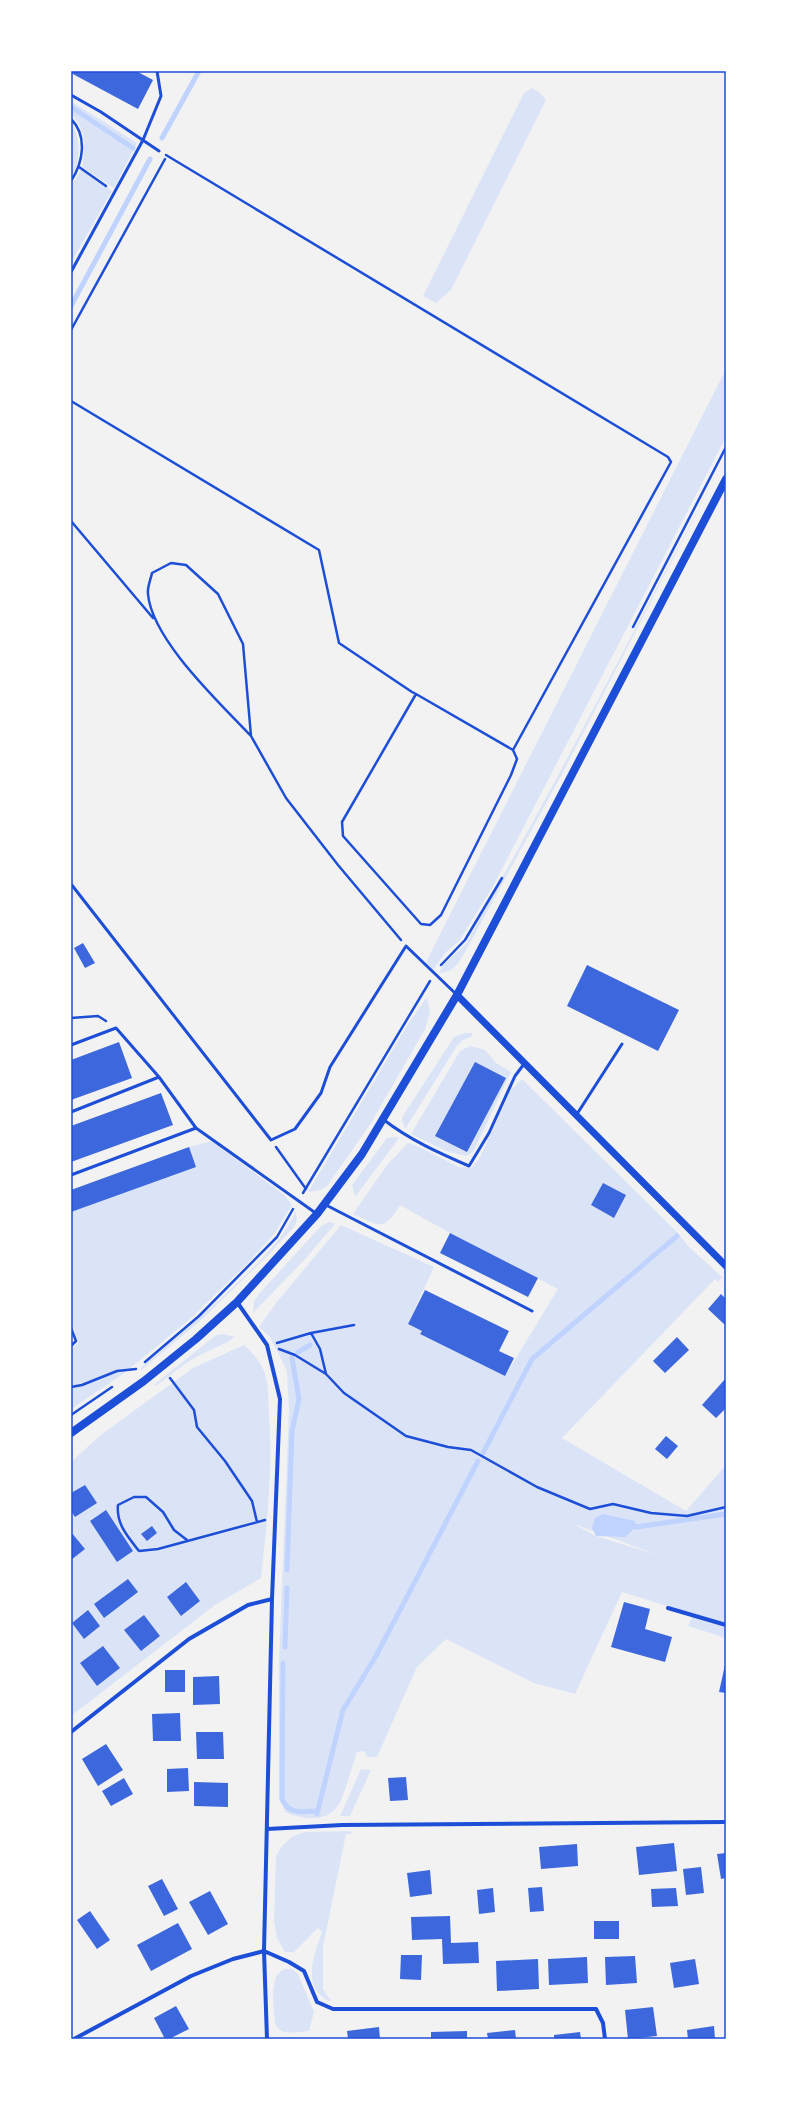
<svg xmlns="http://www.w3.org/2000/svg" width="797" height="2110" viewBox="0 0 797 2110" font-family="'Nunito Sans',sans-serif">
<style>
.green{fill:#dbe4f7;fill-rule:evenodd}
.water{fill:#bfd3fe}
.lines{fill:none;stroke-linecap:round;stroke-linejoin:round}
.stream{stroke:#bfd3fe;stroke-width:5}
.building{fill:#3d67dc}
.path{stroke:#1d4ed8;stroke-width:2.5}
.service{stroke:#1d4ed8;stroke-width:3}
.minor{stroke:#1d4ed8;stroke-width:4}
.tertiary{stroke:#1d4ed8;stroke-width:7}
.secondary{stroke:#1d4ed8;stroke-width:8}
.neatline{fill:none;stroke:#1d4ed8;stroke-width:1.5}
</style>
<rect width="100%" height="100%" fill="#f2f2f2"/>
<path class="green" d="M532,88L540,93L546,100L451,290L436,303L423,296L524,93Z
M71,101L137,143L114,188L82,167C84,155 86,140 81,129C75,114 71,120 71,101Z
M73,125C81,143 81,161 71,178V136Z
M81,170L112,191L73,259L71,253V186Z
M726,369V437L492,888L459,941L445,953L433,970L426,962Z
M726,456L562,774L469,945C461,958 456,973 439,973L444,964L466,944L560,772Z
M427,997L430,1012L425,1029L371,1123L327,1186L320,1190L308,1192L408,1024Z
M465,1033H473L471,1037L463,1040L457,1046L405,1129L402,1119L404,1114L454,1037Z
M470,1046L485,1050L496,1063L511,1072L473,1152L466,1156L446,1151L411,1134L460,1051Z
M522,1079L679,1234L688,1246L722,1277L718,1282L715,1279L562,1438L686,1511L726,1465V1638L688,1626L693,1614L622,1592L575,1694L534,1683L446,1639L417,1667L377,1757H368L364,1751L357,1752C353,1763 343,1801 337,1807C325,1823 301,1819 285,1812L279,1796V1661L289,1411L287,1371L270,1337L259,1327L276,1303L341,1225L434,1267L408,1324L422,1331L420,1334L505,1376L558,1289L450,1233L400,1205C384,1232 379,1226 353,1214L387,1165L408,1143L415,1145L459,1167L471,1168L479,1159L511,1090ZM574,1524L663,1557H664L596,1536Z
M394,1137L399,1138L355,1197L352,1185L387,1138Z
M212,1141L284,1195L292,1205L274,1234L246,1265L190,1319L123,1374L71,1409V1350L78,1343L71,1321L74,1319L71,1313V1190L189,1147Z
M296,1211L297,1221L293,1228L269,1254L200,1321L140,1371L141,1368C171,1342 202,1316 231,1289C255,1266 282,1242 296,1211Z
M330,1222L335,1224L306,1258L253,1313L254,1302L258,1295L321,1226Z
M224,1334L235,1337C224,1345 214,1348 202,1354C185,1362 171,1375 156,1386L155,1384L216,1335Z
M244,1345C252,1352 260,1361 264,1371C269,1384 268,1400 269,1414C273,1469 267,1523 261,1578L215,1605L71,1716V1462L102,1434L193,1368Z
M361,1769L371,1770L350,1816H340Z
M350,1831L352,1834H346L323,1947V1989L331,2001H328C301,1985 314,1956 322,1932L318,1928L294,1952H285L277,1938L274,1921L276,1856L282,1846L293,1836L305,1832Z
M285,1969H292L298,1974L314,2012L309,2031C297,2032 280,2037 275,2023C274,2009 268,1974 285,1969Z"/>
<path class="water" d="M603,1514L635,1521L636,1527L625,1537L596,1536L592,1528L595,1518Z"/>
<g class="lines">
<path class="stream" d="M71,107L133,148
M162,138L199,71
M71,306L150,159
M298,1352L310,1345
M483,1453L532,1359L677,1236
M636,1527L726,1514
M287,1570L292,1431L299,1399L292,1358
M285,1647L287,1588
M283,1663L282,1799C289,1815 302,1812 318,1811
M317,1814L343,1710L376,1656L478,1461"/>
</g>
<path class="building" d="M71,71H136L153,80L138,109L71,73Z
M83,943L95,963L85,968L74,948Z
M587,965L679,1010L658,1051L567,1006Z
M119,1042L132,1078L71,1100V1060Z
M475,1062L506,1078L467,1152L435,1136Z
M161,1093L173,1125L71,1162V1126Z
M189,1147L196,1167L71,1212V1190Z
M603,1183L626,1195L614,1218L591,1205Z
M450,1233L538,1278L528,1297L440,1253Z
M425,1290L509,1331L499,1351L514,1358L505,1376L420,1334L422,1331L408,1324Z
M721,1294L726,1299L725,1325L708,1309Z
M677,1337L689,1350L665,1373L653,1361Z
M726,1378V1408L716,1418L702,1405Z
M666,1436L678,1446L667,1459L655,1449Z
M85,1485L97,1503L75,1517L71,1511V1493Z
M106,1510L133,1551L117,1562L90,1521Z
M152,1526L157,1533L147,1541L141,1534Z
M71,1532L85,1549L71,1560Z
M128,1579L138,1592L104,1618L94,1604Z
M186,1582L200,1601L181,1616L167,1597Z
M624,1602L650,1609L645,1629L672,1637L665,1662L611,1647Z
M88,1610L100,1626L84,1639L72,1623Z
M144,1615L160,1636L141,1651L124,1630Z
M103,1646L120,1668L97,1686L80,1663Z
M725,1665H726V1693L719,1692Z
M165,1670H185V1692H165Z
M219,1676L220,1704L193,1705V1677Z
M180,1713L181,1741H153L152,1714Z
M196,1732H223L224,1759H197Z
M106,1744L123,1770L98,1786L82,1759Z
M188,1768L189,1791L167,1792V1769Z
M406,1777L408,1800L390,1801L388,1778Z
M124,1778L133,1794L111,1806L102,1791Z
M194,1782L228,1783V1807L194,1806Z
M674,1843L677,1871L639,1875L636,1847Z
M577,1844L578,1866L541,1869L539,1847Z
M726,1853V1878L721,1879L717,1854Z
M701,1867L704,1893L686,1895L683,1869Z
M430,1870L432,1894L410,1897L407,1873Z
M162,1879L178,1909L164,1916L148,1886Z
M542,1887L544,1911L530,1912L528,1888Z
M493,1888L495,1912L479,1914L477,1890Z
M676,1888L678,1906L652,1907L651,1889Z
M210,1891L228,1924L208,1935L189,1902Z
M90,1911L110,1940L97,1949L77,1920Z
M450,1916L451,1943L478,1942L479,1963L443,1964L442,1939L412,1940L411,1917Z
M594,1921H619V1939H594Z
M178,1923L192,1949L151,1971L137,1945Z
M401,1955H422L421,1980L400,1979Z
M635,1956L637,1983L606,1985L605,1957Z
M587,1957L588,1983L549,1985L548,1959Z
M538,1959L539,1989L497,1991L496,1961Z
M695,1959L699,1984L674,1988L670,1963Z
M176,2006L189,2029L169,2039H165L154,2018Z
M653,2007L657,2036L628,2039L625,2010Z
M714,2026L715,2039H688L687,2030Z
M379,2027L380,2039H348L347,2031Z
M515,2030L516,2039H488L487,2033Z
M467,2031V2039H431V2032Z
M580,2032L581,2039H554V2035Z"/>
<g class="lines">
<path class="path" d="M71,119C88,136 83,163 71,181
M166,155L668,457L671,462L513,750
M79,167L106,186
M71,330L165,159
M71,401L319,550L339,643L412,692L416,694L513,750L517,759L511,775L441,915L430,925L421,924L343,836L342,822L416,694
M71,521L153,618
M633,627L726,447
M251,736C220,703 152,640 148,594C147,587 151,579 152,573L171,563L186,565L218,594L243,644L251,736L286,798L338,865L401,940
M441,965L465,940L502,878
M71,1018L98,1016L106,1021
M276,1147L306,1189
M303,1193L430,981
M71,1317V1318
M71,1328L76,1341L71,1346
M311,1333L320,1349L326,1374
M277,1343L311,1333L354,1325
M279,1349L295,1355L326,1374L344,1393L406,1436L448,1447L471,1450L537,1487L590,1509L613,1504L651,1513L687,1516L726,1507
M145,1362L199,1316L277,1237L293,1209
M170,1378L194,1410L197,1427L225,1461L252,1501L257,1522
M71,1387L82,1385L117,1371L136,1369
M71,1415L112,1387
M187,1540L174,1530L163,1512L146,1497H134L118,1505C116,1524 128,1537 139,1551L158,1549L265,1520"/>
<path class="service" d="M71,95L101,112L159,151
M71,272L143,140L161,96L157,71
M71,884L271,1140L295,1129L321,1093L330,1067L406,946L456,994
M71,1045L116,1028L159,1077L196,1128L317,1214
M71,1112L159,1077
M577,1114L622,1044
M384,1120C410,1140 439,1153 469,1166L489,1133L515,1076L524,1064
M71,1175L196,1128
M324,1204L532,1311"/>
<path class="minor" d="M237,1302L267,1345L280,1399L272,1599L264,1951L267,2039
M668,1608L726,1625
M71,1732L189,1639L248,1605L272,1599
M267,1829L342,1825L726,1822
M74,2039L191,1976L233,1959L264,1951L289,1962L304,1971L317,2002L333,2009H596L603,2023L605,2039"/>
<path class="tertiary" d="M457,995L726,1266"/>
<path class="secondary" d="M71,1433L144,1381L196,1339L237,1302L317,1214L362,1154L457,995L726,479"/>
</g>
<rect width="797" height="2110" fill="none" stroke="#ffffff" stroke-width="144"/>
<rect x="72" y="72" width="653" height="1966" class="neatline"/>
</svg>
